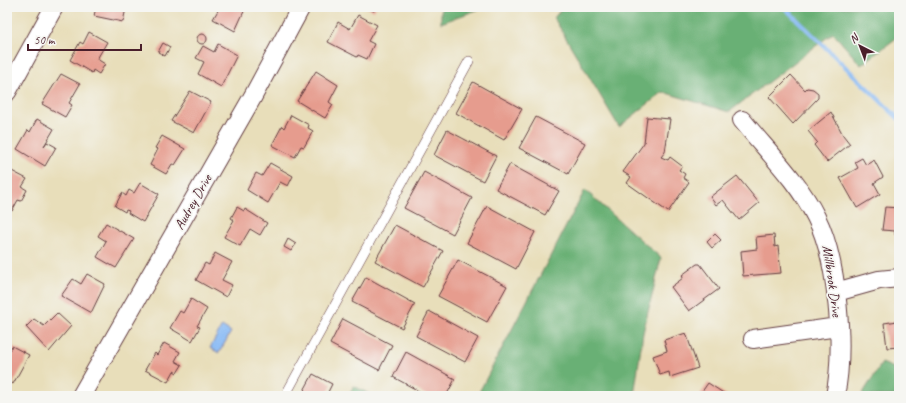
<svg xmlns="http://www.w3.org/2000/svg" width="906" height="403" viewBox="0 0 906 403" font-family="Caveat,sans-serif">
<style>
.forest{fill:#69b075;stroke:#5a6850}
.water{fill:#88baf5;stroke:#696c90}
.lines{fill:none;stroke-linecap:round;stroke-linejoin:round}
.stream{stroke:#88baf5;stroke-width:4.5}
.building{fill:#e69c8e}
.service-casing{stroke:#623c40;stroke-width:10}
.minor-casing{stroke:#623c40;stroke-width:20}
.service{stroke:#fff;stroke-width:9}
.minor{stroke:#fff;stroke-width:18}
.labels{text-anchor:middle;dominant-baseline:central;stroke-width:3.5;stroke-linejoin:round;paint-order:stroke}
.street-label{font-size:14px;fill:#4a1f2b;stroke:#f6f6f2}
</style>
<rect width="100%" height="100%" fill="#f6f6f2"/>
<filter id="ink" filterUnits="userSpaceOnUse"><feTurbulence type="fractalNoise" baseFrequency=".025" numOctaves="2"/><feDisplacementMap in="SourceGraphic" scale="8" xChannelSelector="R" yChannelSelector="G"/><feConvolveMatrix kernelMatrix="1 2 1 2 8 2 1 2 1" color-interpolation-filters="sRGB"/></filter>
<filter id="wash" filterUnits="userSpaceOnUse"><feTurbulence type="fractalNoise" baseFrequency=".012" numOctaves="4" result="noise"/><feDisplacementMap in="SourceGraphic" scale="16" xChannelSelector="R" yChannelSelector="G"/><feGaussianBlur stdDeviation="0.9" result="paint"/><feColorMatrix in="noise" values="0 0 0 0 0 0 0 0 0 0 0 0 0 0 0 0 0 1.4 0 .05"/><feComposite in="paint" operator="in"/></filter>
<g filter="url(#wash)">
<rect width="100%" height="100%" fill="#e8deba"/>
<path class="forest" d="M441,7H485L441,23Z
M563,7H899V36L861,65L833,33L729,112L663,92L619,127L554,18Z
M585,190L661,258L643,333L634,396H477Z
M882,363L899,370V396H861Z
M354,386L373,396H348Z"/>
<path class="water" d="M222,326L231,332L219,353L210,348Z"/>
<g class="lines">
<path class="stream" d="M784,7L899,119"/>
</g>
<g id="blocks">
<path class="building" d="M96,7L126,8L123,22L94,16Z
M220,7H246L235,31L213,19Z
M366,7H376L374,11Z
M358,15L377,25L368,41L374,44L367,59L358,55L357,57L328,42L338,22L350,29Z
M89,32L107,42L97,59L105,64L99,74L93,70L92,73L70,60L80,42L83,44Z
M197 39a5 5 0 1 1 10 0a5 5 0 1 1-10 0Z
M163,43L170,47L165,56L158,52Z
M218,44L237,55L221,87L198,74L204,62L196,58L203,46L214,52Z
M316,71L338,85L329,102L333,105L325,118L297,101Z
M61,74L80,84L69,103L72,105L65,117L42,104Z
M791,75L805,90L807,88L813,89L818,93V98L793,124L769,97Z
M473,82L522,109L504,140L456,113Z
M190,91L211,102L194,133L171,121Z
M831,112L843,135L850,144L827,162L814,145L817,142L808,131Z
M291,115L309,125L308,128L313,131L304,147L301,146L295,157L272,145L282,126L284,128Z
M536,117L585,143L568,174L519,148Z
M647,117L670,119L665,152L661,157L668,160L670,157L682,166L679,170L685,174L683,178L689,182L668,212L627,183L631,177L623,172L644,143Z
M37,119L54,129L44,146L47,142L56,147L45,166L17,149L28,130L30,132Z
M447,130L496,156L483,181L434,155Z
M162,136L185,149L175,165L172,164L166,174L150,165L158,149L155,148Z
M862,158L866,165L874,160L883,177L874,183L880,194L857,208L840,178L858,168L855,162Z
M270,163L293,176L288,186L280,182L268,203L247,190L256,173L262,176Z
M510,164L559,191L545,215L496,189Z
M8,169L27,179L22,187L27,190L21,201L18,200L12,211L7,209Z
M424,172L472,198L453,234L404,208Z
M737,176L759,203L739,220L723,200L716,205L710,197Z
M140,183L159,194L143,222L128,213L129,211L126,210L125,212L115,206L122,193L126,196L129,190L134,193Z
M487,206L535,232L516,269L467,243Z
M237,207L244,211L245,209L267,223L260,235L250,229L240,246L224,237L234,220L231,218Z
M885,207L899,208V236L895,235V231L882,230Z
M106,223L134,239L116,268L97,257L106,241L98,236Z
M395,225L443,251L423,287L375,261Z
M715,234L721,240L712,248L707,242Z
M774,235L775,247L778,246L781,273L743,276L741,251L757,249L756,237Z
M288,239L296,244L291,251L284,247Z
M215,253L232,262L222,280L232,285L226,297L196,280L205,263L209,265Z
M458,260L507,286L487,322L438,296Z
M697,264H700L719,289L689,311L671,287L683,278L682,275Z
M87,274L105,284L91,313L61,296L73,279L81,284Z
M366,277L415,304L402,328L352,302Z
M191,299L207,309L197,326L200,327L192,341L170,328L180,311L183,313Z
M429,311L478,338L465,362L416,336Z
M57,313L71,326L49,352L26,327L34,319L44,326Z
M343,319L392,345L379,370L330,344Z
M898,321L899,347L887,348L884,323Z
M686,333L698,368L670,377L669,372L660,375L653,356L667,351L664,340Z
M164,343L180,352L175,361L182,365L177,373L174,371L168,382L145,370L155,353L157,355Z
M12,346L29,355L13,384L10,382L7,387V354Z
M406,352L455,379L446,396H428L393,377Z
M313,374L332,384L326,396H301Z
M708,383L728,396H699Z"/>
</g>
</g>
<g filter="url(#ink)">
<use href="#blocks" fill-opacity="0" stroke="#623c40" stroke-width="1"/>
<g class="lines">
<g class="service-casing">
<path id="service" d="M285,396L469,61"/>
</g>
<g class="minor-casing">
<path id="minor" d="M7,92L54,7
M742,120C767,151 798,181 816,217C838,260 845,349 835,396
M836,292L879,280L899,278
M753,339L838,327
M81,396L252,98L301,7"/>
</g>
<use href="#service" class="service"/>
<use href="#minor" class="minor"/>
</g>
</g>
<g class="labels">
<g class="street-label">
<text transform="translate(193 202) rotate(-60)">Audrey Drive</text>
<text transform="translate(832 281) rotate(82)">Millbrook Drive</text>
</g>
</g>
<rect width="906" height="403" fill="none" stroke="#f6f6f2" stroke-width="24"/>
<g transform="translate(860 46) rotate(318)" stroke="#f6f6f2" stroke-width="3" paint-order="stroke">
<path d="M0-3L7 15L0 10L-7 15Z" fill="#4a1f2b"/>
<text y="-6" font-size="11" font-weight="bold" text-anchor="middle" fill="#4a1f2b">N</text>
</g>
<path d="M28 44v6h113v-6" fill="none" stroke="#4a1f2b" stroke-width="2"/>
<text x="34" y="44" font-size="12" fill="#4a1f2b" stroke="#f6f6f2" stroke-width="3" paint-order="stroke">50 m</text>
</svg>
